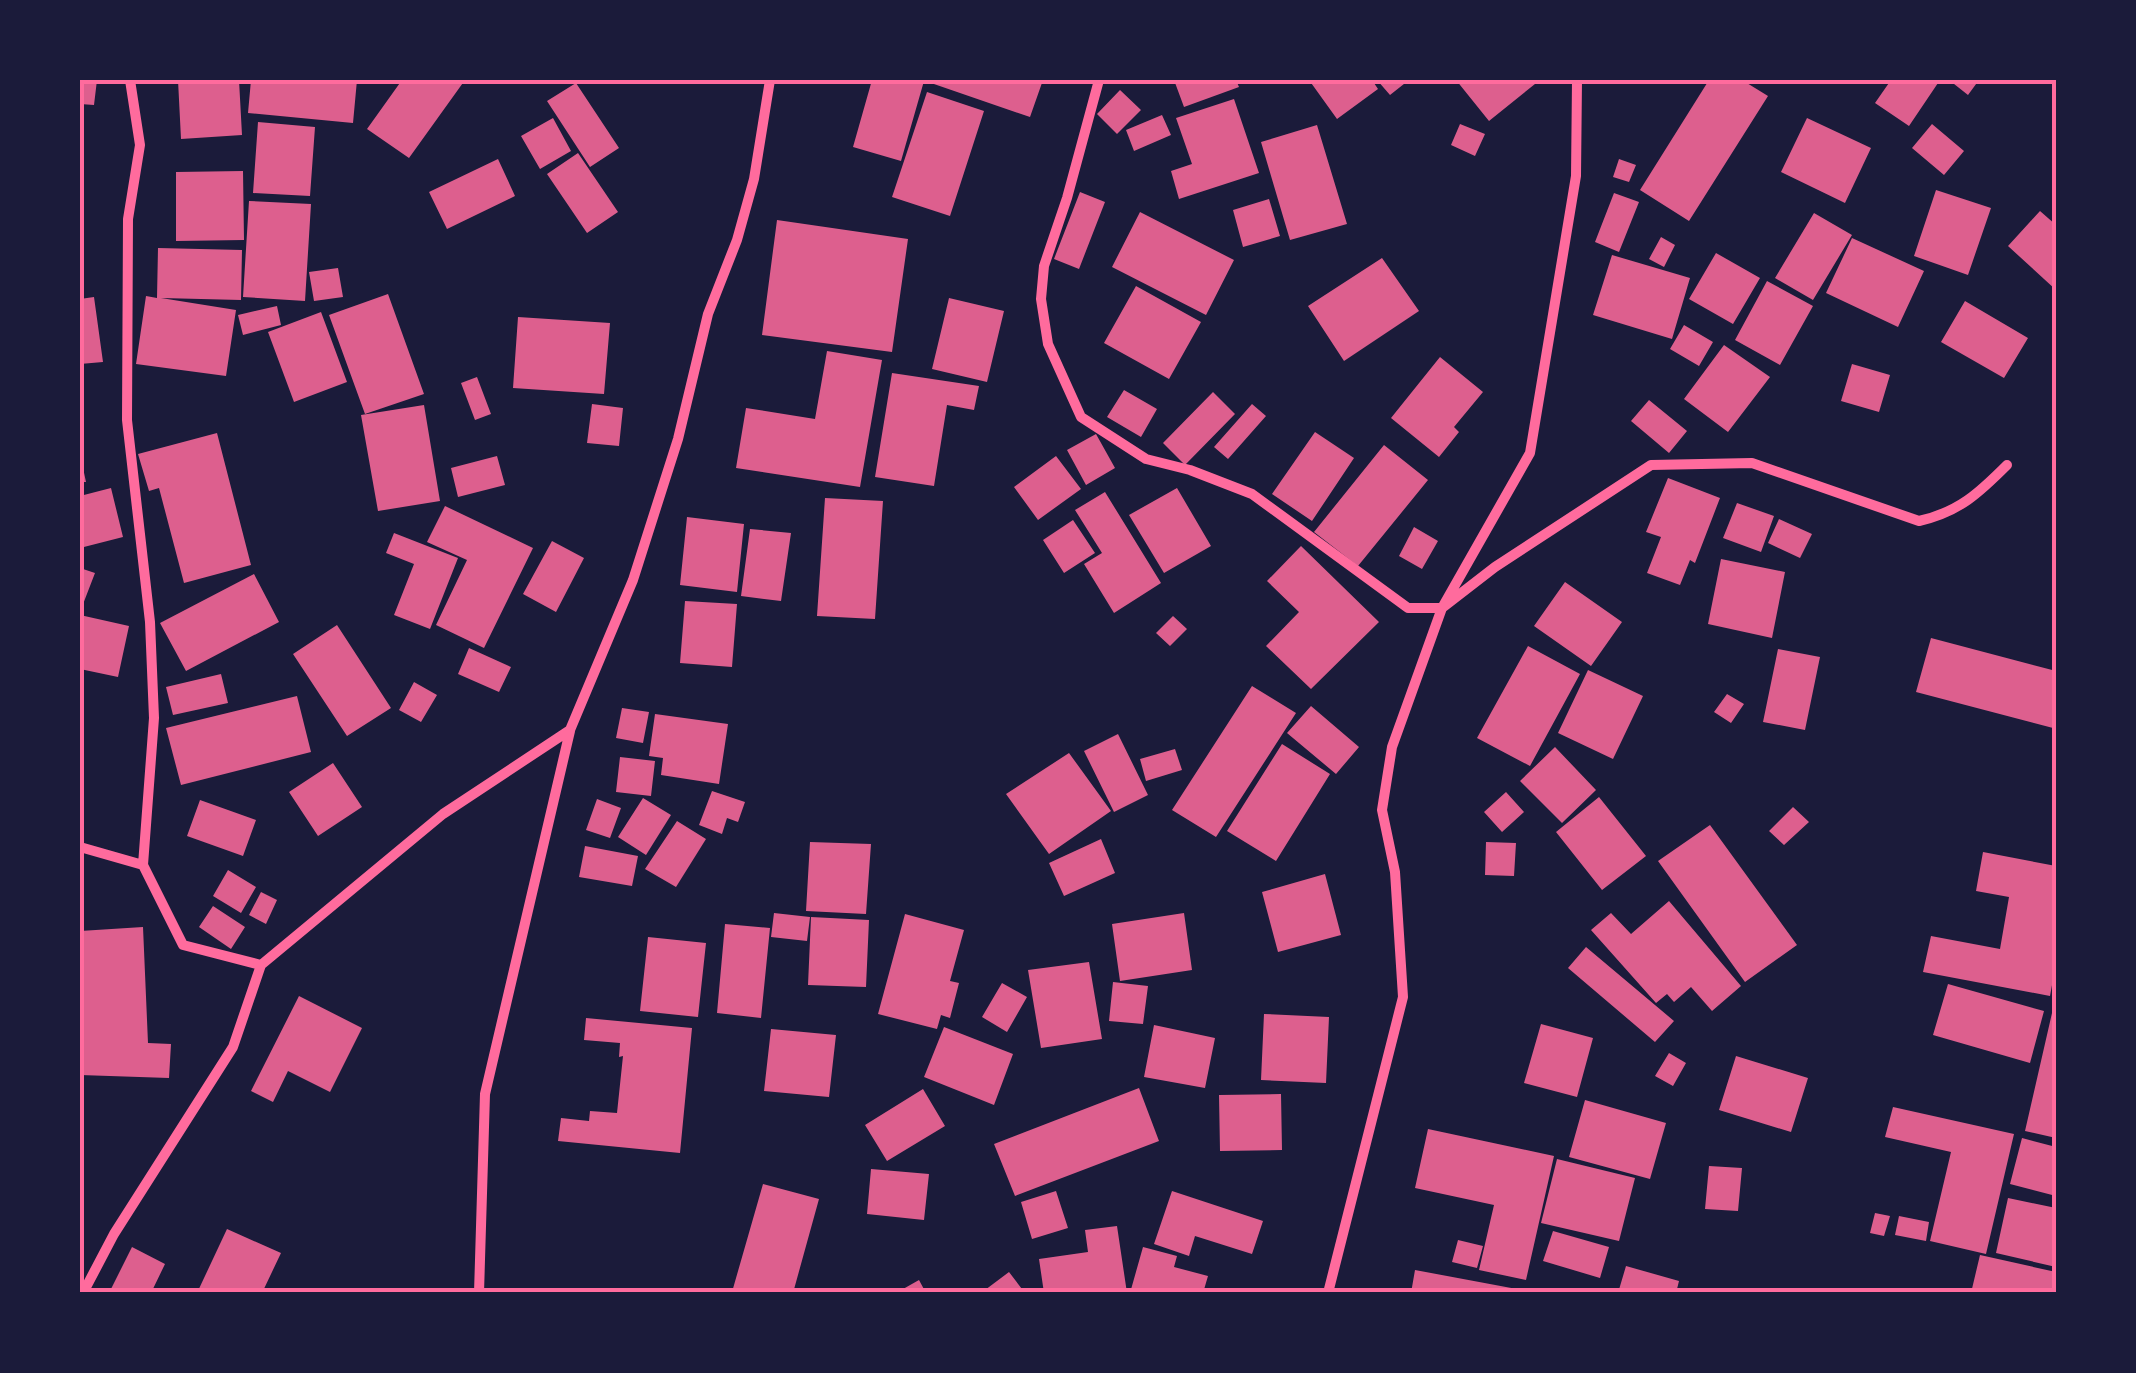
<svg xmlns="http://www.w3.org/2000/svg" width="2136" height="1373" viewBox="0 0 2136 1373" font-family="Cabin,sans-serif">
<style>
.building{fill:#dd5f8e}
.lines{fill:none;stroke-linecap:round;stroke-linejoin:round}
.minor{stroke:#ff6b9d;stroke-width:10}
.neatline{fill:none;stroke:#ff6b9d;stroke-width:4}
</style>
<rect width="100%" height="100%" fill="#1b1b3a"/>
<path class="building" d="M80,80H97L94,105L80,104Z
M178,80H239L242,135L181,139Z
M251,80H357L353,123L248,113Z
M402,80H465L409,158L367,129Z
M872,80L924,81L901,161L853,147Z
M932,80H1043L1030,117L931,83Z
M1174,80H1236L1239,87L1184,107Z
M1309,80H1372L1378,89L1337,119Z
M1377,80H1409L1390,95Z
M1456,80H1540L1489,121Z
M1709,80H1742L1768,96L1689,221L1640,190Z
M1891,80H1933L1938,83L1909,126L1875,103Z
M1949,80H1979L1968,95Z
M576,83L619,148L590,167L547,101Z
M1120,90L1141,110L1117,134L1097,114Z
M927,92L984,111L950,216L892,197Z
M1234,99L1259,173L1179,199L1171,171L1192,164L1176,118Z
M1162,115L1171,135L1134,151L1126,130Z
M553,118L571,151L540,169L521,136Z
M1807,118L1871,148L1845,203L1781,172Z
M258,122L315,127L310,196L253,193Z
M1460,124L1485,134L1475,156L1451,145Z
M1932,124L1964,151L1944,175L1912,148Z
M1317,125L1347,224L1290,240L1261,142Z
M578,153L618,212L587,233L547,174Z
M498,159L515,196L447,229L429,192Z
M1619,159L1636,165L1629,182L1613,177Z
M243,171L244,240L176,241V172Z
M1936,190L1991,208L1968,275L1914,256Z
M1080,192L1105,202L1079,269L1054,259Z
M1614,193L1639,202L1619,252L1595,242Z
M1269,199L1280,236L1243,247L1233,210Z
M249,201L311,204L305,301L243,297Z
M2040,211L2056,225V290L2008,246Z
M1140,212L1234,260L1206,315L1112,267Z
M1814,213L1852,235L1813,300L1775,278Z
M777,220L908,239L892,352L762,335Z
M1661,237L1675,245L1664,267L1649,259Z
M1852,238L1924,271L1898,327L1826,293Z
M158,248L242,250L241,300L161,298L236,310L226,376L136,364L146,296L157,298Z
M1716,253L1760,278L1733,324L1689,299Z
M1612,255L1690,278L1672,339L1593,315Z
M1382,258L1419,311L1344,361L1308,306Z
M338,268L343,297L314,301L309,272Z
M1767,281L1813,306L1780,365L1735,340Z
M1136,286L1201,322L1169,379L1104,343Z
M388,294L424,394L365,414L329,315Z
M94,297L103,362L80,364V299Z
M949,298L1004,311L987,382L932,369Z
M1965,301L2028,338L2004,378L1941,342Z
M277,306L281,325L243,335L238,315Z
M321,312L347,382L294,402L268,332Z
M518,317L610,323L604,394L513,388Z
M1684,325L1713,342L1699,366L1670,349Z
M1724,345L1770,377L1728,432L1684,399Z
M827,351L882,360L860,487L736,468L746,408L815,419Z
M1440,357L1483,392L1454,427L1459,432L1439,457L1391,418Z
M1852,364L1890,375L1879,412L1841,401Z
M892,373L979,386L974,410L947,405L934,486L875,477Z
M477,377L491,414L475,420L461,383Z
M1124,390L1157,409L1141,437L1107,417Z
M1213,392L1235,414L1185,465L1163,443Z
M1649,400L1687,431L1669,453L1631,421Z
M592,404L623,408L619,446L587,443Z
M1252,404L1266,416L1228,459L1214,447Z
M424,405L440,501L378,511L361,415Z
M1315,432L1354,458L1312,521L1272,494Z
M217,433L251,565L184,583L159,488L149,491L138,454Z
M1096,434L1115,468L1086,485L1067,450Z
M1384,445L1428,480L1358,566L1314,532Z
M80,454L86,482H80Z
M497,456L505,485L458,497L451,468Z
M1056,456L1081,489L1038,520L1014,487Z
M1668,478L1720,498L1695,563L1690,560L1680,585L1647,573L1661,537L1646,532Z
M111,488L123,537L80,548V496Z
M1177,488L1211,546L1164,573L1129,515Z
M1105,492L1161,583L1114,613L1084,564L1102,553L1075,510Z
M825,498L883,501L875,619L817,616Z
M1737,503L1774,516L1761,552L1723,538Z
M445,506L533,548L484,648L436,625L467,560L427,542Z
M687,517L744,524L737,592L680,585Z
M1779,519L1812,534L1800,558L1768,543Z
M1073,520L1095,553L1064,573L1043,540Z
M1414,527L1438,541L1422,569L1399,556Z
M750,529L791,533L781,601L741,596Z
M394,533L458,558L430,629L394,615L414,564L386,553Z
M552,541L584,558L556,612L523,594Z
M1301,546L1379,622L1311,689L1266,646L1299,612L1267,581Z
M1721,559L1785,572L1772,638L1708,624Z
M80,568L95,573L80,612Z
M254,574L279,622L186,671L160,623Z
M1565,582L1622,622L1591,666L1534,626Z
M685,601L737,604L732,667L680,663Z
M80,615L129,626L118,677L80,669Z
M1173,616L1187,629L1170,646L1156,633Z
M337,625L391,708L347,736L293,654Z
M1931,638L2056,671L2053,728L1916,692Z
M1528,646L1580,674L1530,766L1477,738Z
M469,648L511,667L499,692L458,674Z
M1778,649L1820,657L1805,730L1763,722Z
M1588,670L1643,696L1613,759L1558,733Z
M221,674L228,703L173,715L166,687Z
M414,682L437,695L421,722L399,710Z
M1252,686L1296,713L1216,837L1172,810Z
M1727,694L1744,704L1731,723L1714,712Z
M297,696L311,752L181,785L166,728Z
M1311,706L1359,747L1336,774L1287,733Z
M622,708L649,712L643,743L616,738Z
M655,714L728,724L719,784L661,775L663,758L649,756Z
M1118,734L1148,795L1114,812L1084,751Z
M1282,744L1330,774L1276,861L1227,831Z
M1555,747L1596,790L1562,823L1520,781Z
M1175,749L1182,770L1146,781L1140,759Z
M1069,753L1111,811L1049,854L1006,794Z
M620,757L655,761L651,796L616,792Z
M333,763L362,807L318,836L289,792Z
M712,791L745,802L738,822L727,818L722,834L699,825Z
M1506,792L1524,812L1502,832L1484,812Z
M1599,797L1646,856L1602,890L1556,832Z
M643,798L671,815L646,855L618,837Z
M597,799L621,808L610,838L586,830Z
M200,800L256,820L243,856L187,836Z
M1793,807L1809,822L1784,845L1769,831Z
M677,821L706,839L676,887L645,869Z
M1710,825L1797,945L1745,982L1658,861Z
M1101,839L1115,873L1064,896L1049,863Z
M810,842L871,844L866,914L806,911Z
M1486,842L1516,843L1514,876L1485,875Z
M585,846L638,856L632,886L579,877Z
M1983,852L2056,866V963L2050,996L1923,972L1931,936L2000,949L2009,897L1976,891Z
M228,870L256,887L241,913L213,896Z
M1325,874L1341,935L1278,952L1262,892Z
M261,892L277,900L266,924L249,915Z
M1669,901L1741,986L1712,1011L1691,987L1674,1002L1667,994L1656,1003L1591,930L1611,913L1631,934Z
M213,906L245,927L231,949L199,927Z
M774,913L810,917L807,941L771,937Z
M1184,913L1192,970L1120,981L1112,924Z
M905,914L964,930L950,981L959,983L950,1018L941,1015L937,1029L878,1014Z
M811,917L869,920L866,987L808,985Z
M725,924L770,928L761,1018L717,1013Z
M143,927L148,1043L171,1044L169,1078L80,1075V931Z
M648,937L706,943L698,1017L640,1011Z
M1586,947L1674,1021L1655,1042L1568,968Z
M1089,962L1102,1039L1041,1048L1028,970Z
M1113,982L1148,986L1143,1024L1109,1021Z
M1002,983L1027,997L1007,1032L982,1017Z
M1948,984L2044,1011L2030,1063L1933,1035Z
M299,996L362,1028L330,1092L288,1071L273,1102L251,1091Z
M2052,1013L2056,1014V1138L2025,1131Z
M1264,1014L1329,1017L1326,1083L1261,1080Z
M586,1018L692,1028L680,1153L558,1141L561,1118L589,1121L590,1111L617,1113L623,1056L619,1057L620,1043L584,1040Z
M1541,1024L1593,1038L1577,1097L1524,1083Z
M1154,1025L1215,1038L1205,1088L1144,1077Z
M944,1027L1013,1054L994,1105L924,1077Z
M771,1029L836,1035L829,1097L764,1091Z
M1669,1053L1686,1063L1673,1086L1655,1076Z
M1736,1056L1808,1078L1791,1132L1719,1110Z
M1139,1088L1159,1141L1015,1196L994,1144Z
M923,1089L945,1126L887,1161L865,1125Z
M1281,1094L1282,1150L1220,1151L1219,1095Z
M1585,1100L1666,1123L1650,1179L1569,1157Z
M1893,1107L2014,1134L1986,1254L1930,1241L1951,1152L1885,1137Z
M1428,1129L1554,1156L1526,1280L1479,1270L1494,1205L1415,1188Z
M2022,1138L2056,1147V1196L2010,1184Z
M1557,1159L1635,1178L1619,1241L1541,1223Z
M1709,1166L1742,1168L1738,1211L1705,1209Z
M871,1169L929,1174L924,1220L867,1214Z
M763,1184L819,1199L793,1293L732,1292Z
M1056,1191L1068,1228L1032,1239L1021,1202Z
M1172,1191L1263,1221L1252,1254L1195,1236L1189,1256L1154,1244Z
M2008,1198L2056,1208V1267L1996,1253Z
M1875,1213L1890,1216L1884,1236L1870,1233Z
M1899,1216L1929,1222L1926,1241L1895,1235Z
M1117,1226L1127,1293H1044L1039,1259L1088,1252L1085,1230Z
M227,1229L281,1253L262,1293H197Z
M1553,1231L1609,1247L1600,1278L1543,1261Z
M1458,1240L1483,1246L1477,1268L1452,1262Z
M132,1247L165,1264L151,1293H109Z
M1143,1247L1177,1256L1174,1267L1208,1276L1203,1293H1130Z
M1980,1255L2056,1272V1293H1971Z
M1626,1266L1679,1281L1676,1293H1618Z
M1415,1270L1527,1291V1293H1411Z
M1009,1272L1025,1293H981Z
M919,1280L926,1293H896Z"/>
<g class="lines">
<path class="minor" d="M130,80L140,145L128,219L127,420L150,622L154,718L143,865
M1099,80L1067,198L1044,266L1041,299L1048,344L1081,417L1146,459L1190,470L1252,494L1408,608H1442L1495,567L1651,465L1752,463L1919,521C1959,512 1979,493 2007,465
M80,847L143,865L183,945L261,965
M83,1293L114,1234L233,1047L261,965L443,814L570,730L633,580L678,439L708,314L737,240L754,179L770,80
M479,1293L485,1094L570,731
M1328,1293L1403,997L1395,872L1382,810L1392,747L1442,608L1530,453L1576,176L1577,80"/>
</g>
<rect width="2136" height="1373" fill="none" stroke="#1b1b3a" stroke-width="165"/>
<rect x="82" y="82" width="1972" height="1208" class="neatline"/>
</svg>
